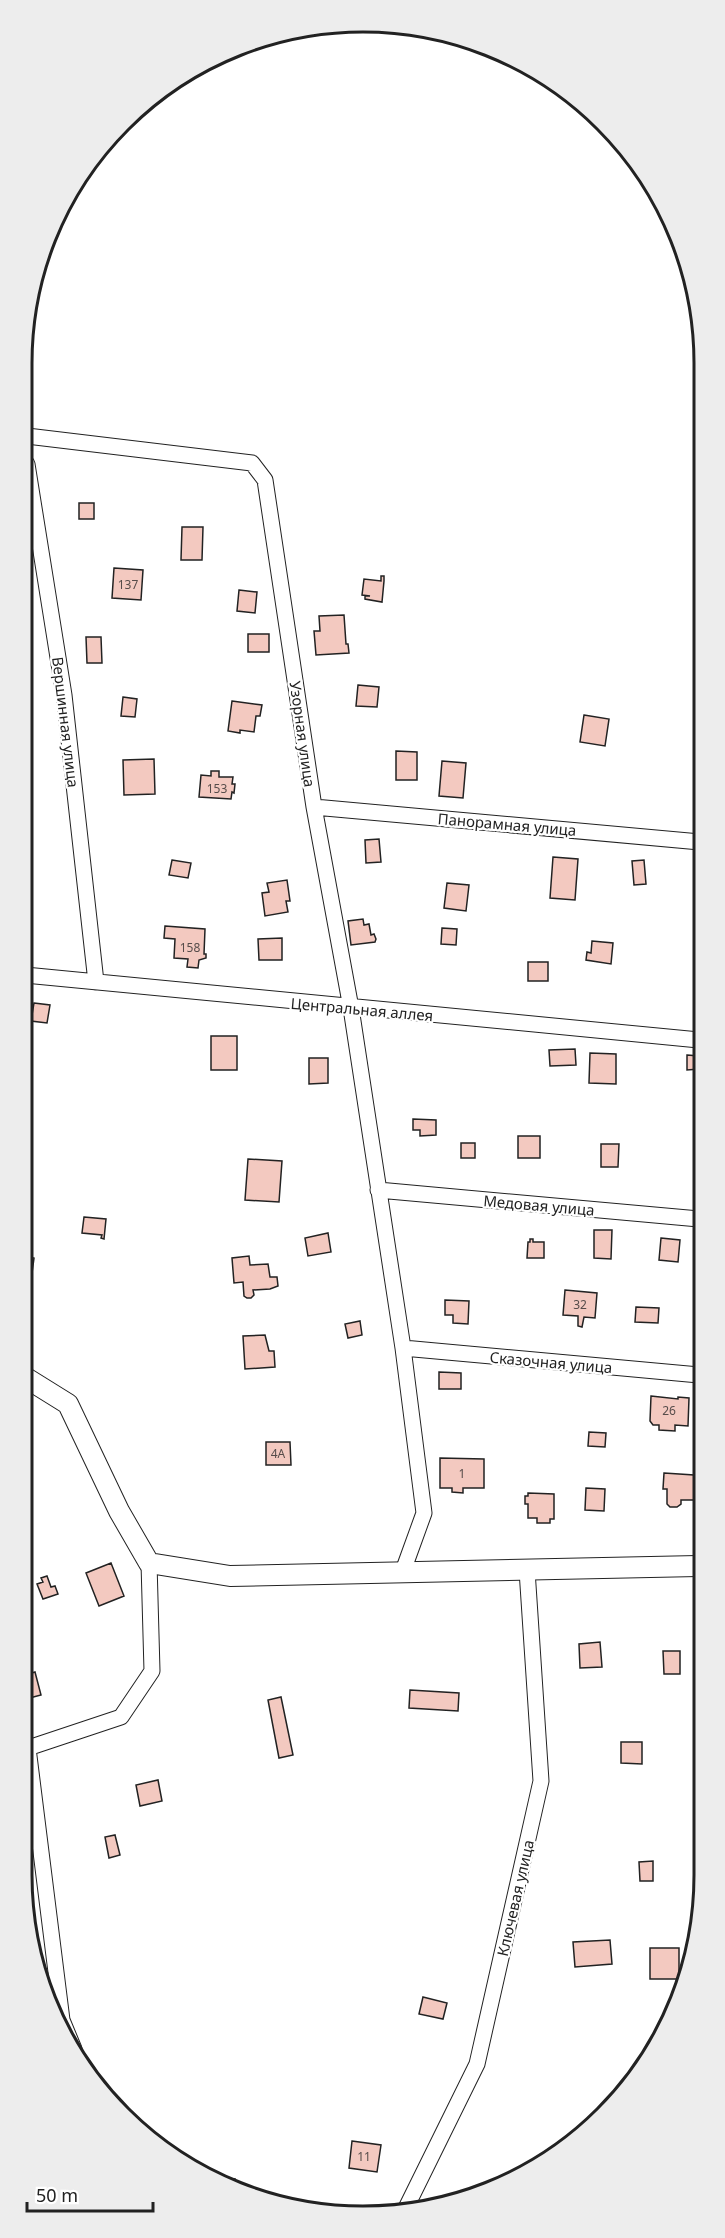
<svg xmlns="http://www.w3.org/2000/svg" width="725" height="2238" viewBox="0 0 725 2238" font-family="'Noto Sans',sans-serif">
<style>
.building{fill:#f3c9c0;stroke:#222;stroke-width:1.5}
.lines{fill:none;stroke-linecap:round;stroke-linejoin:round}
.minor-casing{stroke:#222;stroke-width:17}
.tertiary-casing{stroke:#222;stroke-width:22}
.minor{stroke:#fff;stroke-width:15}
.tertiary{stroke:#fff;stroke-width:20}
.labels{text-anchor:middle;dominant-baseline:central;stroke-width:4.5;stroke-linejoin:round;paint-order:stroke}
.number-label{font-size:12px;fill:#564c4a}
.street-label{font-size:15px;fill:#222;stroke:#fff}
.rim{fill:none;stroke:#222;stroke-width:3}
</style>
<rect width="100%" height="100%" fill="#fff"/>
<path class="building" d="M79,503H94V519H79Z
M182,527H203L202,560H181Z
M114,568L143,570L141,600L112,598Z
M381,576H384V581L382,602L365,599V596H370L362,595L364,579L381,581Z
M239,590L257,592L255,613L237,611Z
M344,615L346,644H348L349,653L316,655L314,631H320L319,616Z
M248,634H269V652H248Z
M86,637H101L102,663H87Z
M358,685L379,687L377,707L356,706Z
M123,697L137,699L135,717L121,716Z
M232,701L262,705L260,716H256L254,732L240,730V733L228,731Z
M584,715L609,719L605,746L580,742Z
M396,751L417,752V780H396Z
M154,759L155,794L124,795L123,760Z
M442,761L466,763L463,798L439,796Z
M211,771H219V777H233L232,784H235L234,793L232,792L231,799L199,797L201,775L211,776Z
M379,839L381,862L366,863L365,840Z
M553,857L578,859L575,900L550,898Z
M172,860L191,863L188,878L169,875Z
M644,860L646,884L634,885L632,861Z
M287,880L290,901H286L288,912L265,916L262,893L269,892L267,883Z
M447,883L469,885L466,911L444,908Z
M363,919L364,925L369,924L371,935L374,934L376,939L375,942L351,945L348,921Z
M165,926L205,929L204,954H206V958L199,960L198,968L187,967L188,959L174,958L175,939L164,938Z
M442,928L457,929L456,945L441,944Z
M282,938V960H259L258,939Z
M592,941L613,943L611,964L586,960L587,952L591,953Z
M528,962H548V981H528Z
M34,1003L50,1005L47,1023L31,1021Z
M211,1036H237V1070H211Z
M575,1049L576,1065L550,1066L549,1050Z
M590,1053L616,1054V1084L589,1083Z
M687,1055L699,1056V1069L687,1070Z
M309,1058H328V1083L309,1084Z
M24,1088H28L30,1103L24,1104Z
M413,1119L436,1120V1135L420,1136V1130H413Z
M518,1136H540V1158H518Z
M461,1143H475V1158H461Z
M601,1144H619L618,1167H601Z
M248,1159L282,1161L279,1202L245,1200Z
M84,1217L106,1219L104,1239L101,1238L102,1235L82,1233Z
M594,1230H612L611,1259L594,1258Z
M328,1233L331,1252L308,1256L305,1238Z
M661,1238L680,1240L678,1262L659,1260Z
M530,1239H533V1242H544V1258H527L528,1242H530Z
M24,1256L34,1258L32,1273L24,1272Z
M249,1256L250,1265L268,1264L270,1277H277L278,1286L270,1289L253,1290L254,1295L251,1298H247L244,1296L243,1282L234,1283L232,1258Z
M565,1290L597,1293L595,1318L584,1317L582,1327L578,1326V1316L563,1315Z
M445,1300L469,1301L468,1324L453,1323V1315H445Z
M636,1307L659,1308L658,1323L635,1322Z
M360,1321L362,1335L348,1338L345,1324Z
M265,1335L269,1351H274L275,1367L245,1369L243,1336Z
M439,1372L461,1373V1389H439Z
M651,1396L678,1399V1397L689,1398L688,1426L675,1425V1431L659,1430V1425H653L650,1421Z
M589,1432L606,1433L605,1447L588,1446Z
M266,1442H290L291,1465H266Z
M440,1458L484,1459V1488H463V1493L452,1492V1488H440Z
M664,1473L694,1475L696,1490L694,1491V1500H681V1504L677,1507H670L667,1504V1489H663Z
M586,1488L605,1489L604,1511L585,1510Z
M528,1493L554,1494V1519H550V1523H537V1518H528V1504H525V1496H528Z
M23,1505L31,1506L32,1525H22Z
M111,1563L124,1596L99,1606L86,1573Z
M47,1576L51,1587L55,1586L58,1594L43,1599L37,1584L43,1582L41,1578Z
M600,1642L602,1667L580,1668L579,1644Z
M663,1651H680V1674H664Z
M35,1672L41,1695L22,1700V1676Z
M410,1690L459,1693L458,1711L409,1708Z
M281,1697L293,1755L279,1758L268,1700Z
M621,1742H642V1764L621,1763Z
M158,1780L162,1801L140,1806L136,1785Z
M21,1804L27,1823L21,1824Z
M115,1835L120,1855L109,1858L105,1837Z
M653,1861V1881H640L639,1862Z
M610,1940L612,1964L575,1967L573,1942Z
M650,1948H679V1979H650Z
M423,1997L447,2003L443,2019L419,2014Z
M352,2141L381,2145L377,2172L349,2168Z
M197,2170L213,2171L212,2177L235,2179L234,2189L211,2182Z"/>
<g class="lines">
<g class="minor-casing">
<path id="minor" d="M27,436L252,463L265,480L314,807L351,1008L403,1348L424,1513L403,1571
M27,464L64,695L96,982
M314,807L700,842
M25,975L699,1040
M378,1190L699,1219
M403,1348L699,1375
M22,1743L28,1748L121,1717L152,1671L149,1563
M28,1748L62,2020L74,2049
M406,2208L477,2064L541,1781L527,1570"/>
</g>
<g class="tertiary-casing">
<path id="tertiary" d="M23,1376L68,1404L119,1511L149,1563L230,1576L698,1566"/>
</g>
<use href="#minor" class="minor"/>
<use href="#tertiary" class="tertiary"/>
</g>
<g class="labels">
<g class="number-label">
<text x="128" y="584">137</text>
<text x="217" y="788">153</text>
<text x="190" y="947">158</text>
<text x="580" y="1304">32</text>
<text x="669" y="1410">26</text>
<text x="278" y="1453">4А</text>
<text x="462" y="1473">1</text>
<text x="364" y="2156">11</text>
</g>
<g class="street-label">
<text transform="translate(66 722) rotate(83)">Вершинная улица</text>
<text transform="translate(303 734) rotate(82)">Узорная улица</text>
<text transform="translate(507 824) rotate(5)">Панорамная улица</text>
<text transform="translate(362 1009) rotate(5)">Центральная аллея</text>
<text transform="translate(539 1205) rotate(5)">Медовая улица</text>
<text transform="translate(551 1362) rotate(5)">Сказочная улица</text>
<text transform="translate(515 1898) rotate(-77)">Ключевая улица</text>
</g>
</g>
<path d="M0 0H725V2238H0ZM363 32H363A331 331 0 0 1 694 363V1875A331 331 0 0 1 363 2206H363A331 331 0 0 1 32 1875V363A331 331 0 0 1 363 32Z" fill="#ededed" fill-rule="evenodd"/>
<path class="rim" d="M363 32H363A331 331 0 0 1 694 363V1875A331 331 0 0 1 363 2206H363A331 331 0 0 1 32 1875V363A331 331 0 0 1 363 32Z"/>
<path d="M27 2202v9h126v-9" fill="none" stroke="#222222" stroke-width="3"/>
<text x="36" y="2202" font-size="18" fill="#222222" stroke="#ffffff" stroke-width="4.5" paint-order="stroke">50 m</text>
</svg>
